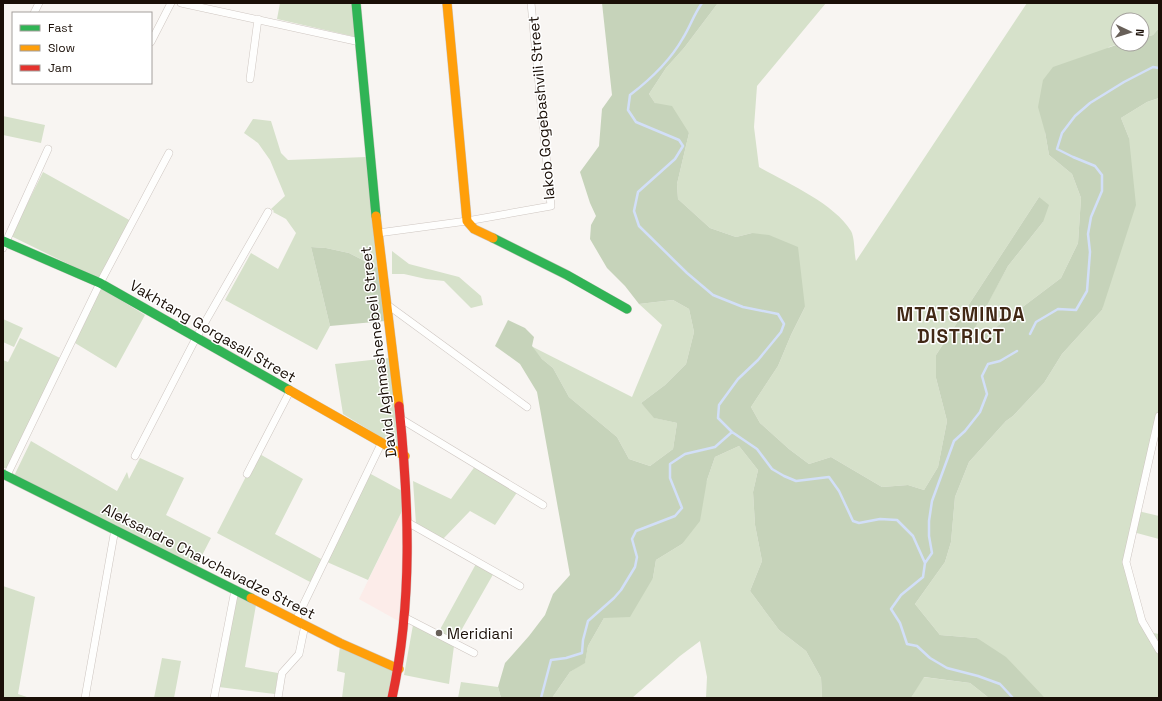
<svg xmlns="http://www.w3.org/2000/svg" width="1162" height="701" viewBox="0 0 1162 701" font-family="'Space Grotesk',sans-serif">
<style>
.commercial{fill:#fcece9}
.green{fill:#d6e1ca}
.forest{fill:#c6d3ba}
.lines{fill:none;stroke-linecap:round;stroke-linejoin:round}
.stream{stroke:#d2dff8;stroke-width:2.5}
.street-casing{stroke:#cec6c1;stroke-width:8}
.fast-casing{stroke:#cec6c1;stroke-width:10}
.slow-casing{stroke:#cec6c1;stroke-width:10}
.jam-casing{stroke:#cec6c1;stroke-width:10}
.street{stroke:#fefefd;stroke-width:7}
.fast{stroke:#30b455;stroke-width:9}
.slow{stroke:#ff9f0a;stroke-width:9}
.jam{stroke:#e5322d;stroke-width:9}
.poi-dot{fill:#686059;stroke:#fff;stroke-width:1.5}
.labels{text-anchor:middle;dominant-baseline:central;stroke-width:3;stroke-linejoin:round;paint-order:stroke}
.street-label{font-size:15px;fill:#1a0f07;stroke:#fff}
.poi-label{font-size:15px;fill:#1a0f07;stroke:#fff;text-anchor:start}
.district-label{font-size:19px;font-weight:bold;letter-spacing:1px;fill:#412815;stroke:#fff}
</style>
<rect width="100%" height="100%" fill="#f8f5f2"/>
<path class="commercial" d="M404,507L402,623L359,599Z"/>
<path class="green" d="M280,3H353L356,37L277,19Z
M718,3H826L757,86L754,127L759,167C787,183 834,203 851,231C855,238 854,254 856,261L1027,3H1159V28L1153,35L1142,38V20H1118L1119,44L1109,47L1045,132L1049,155L1072,174L1081,198L1078,243L1061,278L987,334L971,333L1008,266L1043,222L1039,197L936,355V378L947,421L938,467L924,490L908,485L882,487L831,457L809,464L789,449L760,423L751,407L778,366L791,335L805,307L752,233L736,237L710,228L678,199L677,184L689,133L655,103L649,94L666,68L684,48Z
M1159,98V416L1138,511L1159,516V539L1133,532L1126,562L1148,632L1159,634V698H1045L977,638L940,635L915,604L945,562L951,542L955,497L969,462L1006,421L1013,416L1044,383L1062,354L1102,310L1129,138L1121,118L1147,102Z
M3,116L45,125L41,143L3,135Z
M253,119L271,121L281,153L288,160L366,157L380,269L349,253L326,248L311,247L330,326L317,350L225,300L251,253L278,269L296,233L286,219L273,212L274,211L271,209L285,196L270,160L258,143L244,133Z
M43,172L131,221L99,279L11,236Z
M392,251L409,264L459,277L481,296L483,305L471,308L444,281L426,279L404,274H392Z
M101,288L145,315L116,368L75,343Z
M673,300L689,309L694,332L686,364L665,385L641,403L655,418L677,423L673,449L650,466L629,459L617,437L569,397L553,368L542,359L531,346L632,397L662,325L639,304Z
M3,319L23,328L14,347L3,342Z
M20,338L62,359L8,468H3V360L8,362Z
M389,358L400,449L343,414L335,364Z
M31,441L117,491L127,472L129,479L140,458L184,478L166,515L211,538L196,567L14,476Z
M739,446L758,470L753,492L755,525L762,561L750,591L779,630L806,651L821,678L822,698H706L707,677L700,641L680,656L632,698H552L570,672L585,662L588,646L604,618L653,578L656,560L682,544L707,480L715,457Z
M258,453L303,479L275,534L323,560L312,583L217,533Z
M476,465L518,491L495,525L470,511L443,539L416,524L413,481L451,499Z
M369,473L404,492V507L368,580L327,562Z
M477,562L495,571L454,643L437,635Z
M3,586L35,597L18,694L30,698H3Z
M237,596L256,605L245,667L278,673L275,694L219,687Z
M413,625L454,646L449,684L404,675Z
M340,646L396,670L388,698H342L345,673L337,671Z
M162,658L181,661L174,698H154Z
M923,677L970,683L989,698H911Z
M461,682L498,687L501,698H458Z"/>
<path class="forest" d="M602,3H718L684,48L666,68L649,94L655,103L672,106L689,133L677,184L678,199L710,228L736,237L752,233L769,235L798,247L805,307L791,335L778,366L751,407L760,423L789,449L809,464L831,457L882,487L908,485L924,490L938,467L947,421L936,378V355L1039,197L1049,205L1043,222L1008,266L972,333L987,334L1061,278L1078,243L1081,198L1072,174L1049,155L1045,132L1038,107L1043,80L1053,67L1119,44H1142V38L1153,35L1159,28V98L1147,102L1121,118L1129,138L1136,205L1102,310L1062,354L1044,383L1013,416L1006,421L969,462L955,497L951,542L945,562L915,604L940,635L977,638L1006,657L1045,698H989L970,683L924,677L911,698H822L821,678L806,651L779,630L750,591L762,561L755,525L753,492L758,470L739,446L715,457L707,480L700,521L682,544L656,560L653,578L630,617L604,618L588,646L585,663L570,672L552,698H501L498,687L505,663L529,636L545,615L553,594L570,575L537,392L520,364L495,346L508,320L525,328L534,337L532,346L542,359L553,368L569,397L617,437L629,459L650,466L673,449L677,423L654,418L641,403L665,385L686,364L694,332L689,309L673,300L639,304L625,286L607,268L590,239L591,225L596,216L590,203L580,172L599,146L602,109L612,95Z
M311,247L326,248L349,253L380,269L385,321L330,326Z"/>
<g class="lines">
<path class="stream" d="M702,3C694,14 690,27 683,38C670,61 651,79 630,95L628,110L636,122L679,140L683,146L675,159L638,192L634,211L639,226L687,273L713,295L743,307L778,314L784,324L781,332L758,360L738,379L719,405L718,418L732,432L757,449L772,469L784,476L796,481L829,477L839,491L853,521L859,523L880,519L897,520L913,536L925,563L923,577L901,595L891,609L900,623L907,644L917,646L930,658L947,668L978,676L1000,684L1013,698
M1030,334L1036,322L1058,309L1076,310L1087,291L1090,252L1088,234L1091,217L1102,191V175L1095,166L1073,157L1057,149L1062,133L1075,116L1090,103L1124,82L1153,67L1159,68
M925,563L932,553L929,536V521L932,501L954,441L965,431L980,412L987,394L982,376L988,364L1000,361L1017,351
M541,698L551,660L566,658L582,653L583,640L588,621L614,598L621,590L635,567L637,557L632,539L636,531L675,516L682,508L670,478V464L685,454L715,447L732,432"/>
<g class="street-casing">
<path id="street" d="M181,3L360,42
M34,13L39,3
M151,42L171,3
M250,79L258,19
M378,233L467,221L551,206L531,3
M3,248L48,149
M389,306L527,407
M1159,416L1126,562L1142,621L1159,650
M401,419L543,505
M135,456L196,338L268,212
M247,474L290,391
M7,475L100,283L169,153
M407,522L520,586
M406,618L474,653
M296,620L382,442
M85,698L115,529
M214,698L235,590
M278,698L282,673L299,654L305,625"/>
</g>
<g class="fast-casing">
<path id="fast" d="M356,3L376,216
M493,238L567,275L627,309
M3,241L100,283L289,390
M3,474L251,598"/>
</g>
<g class="slow-casing">
<path id="slow" d="M447,3L467,221L474,229L493,238
M376,216L399,406
M289,390L405,456
M251,598L340,643L399,669"/>
</g>
<g class="jam-casing">
<path id="jam" d="M392,698C413,601 409,504 399,406"/>
</g>
<use href="#street" class="street"/>
<use href="#fast" class="fast"/>
<use href="#slow" class="slow"/>
<use href="#jam" class="jam"/>
</g>
<circle class="poi-dot" cx="439" cy="633" r="4"/>
<g class="labels">
<g class="street-label">
<text transform="translate(541 108) rotate(-95)">Iakob Gogebashvili Street</text>
<text transform="translate(213 331) rotate(30)">Vakhtang Gorgasali Street</text>
<text transform="translate(378 352) rotate(-97)">David Aghmashenebeli Street</text>
<text transform="translate(209 561) rotate(27)">Aleksandre Chavchavadze Street</text>
</g>
<g class="poi-label">
<text x="447" y="633">Meridiani</text>
</g>
<g class="district-label">
<text x="961" y="314">MTATSMINDA<tspan x="961" dy="22">DISTRICT</tspan></text>
</g>
</g>
<rect width="1162" height="701" fill="none" stroke="#1a0f07" stroke-width="8"/>
<rect x="12" y="12" width="140" height="72" fill="#ffffff" stroke="#a39f9c"/>
<rect x="20" y="25" width="20" height="6" fill="#30b455" stroke="#a39f9c"/>
<text x="48" y="32" font-size="12" fill="#1a0f07">Fast</text>
<rect x="20" y="45" width="20" height="6" fill="#ff9f0a" stroke="#a39f9c"/>
<text x="48" y="52" font-size="12" fill="#1a0f07">Slow</text>
<rect x="20" y="65" width="20" height="6" fill="#e5322d" stroke="#a39f9c"/>
<text x="48" y="72" font-size="12" fill="#1a0f07">Jam</text>
<g transform="translate(1130 32) rotate(94)"><circle r="19" fill="#ffffff" stroke="#a39f9c"/>
<path d="M0-3L7 15L0 10L-7 15Z" fill="#686059"/>
<text y="-6" font-size="11" font-weight="bold" text-anchor="middle" fill="#1a0f07">N</text>
</g>
</svg>
